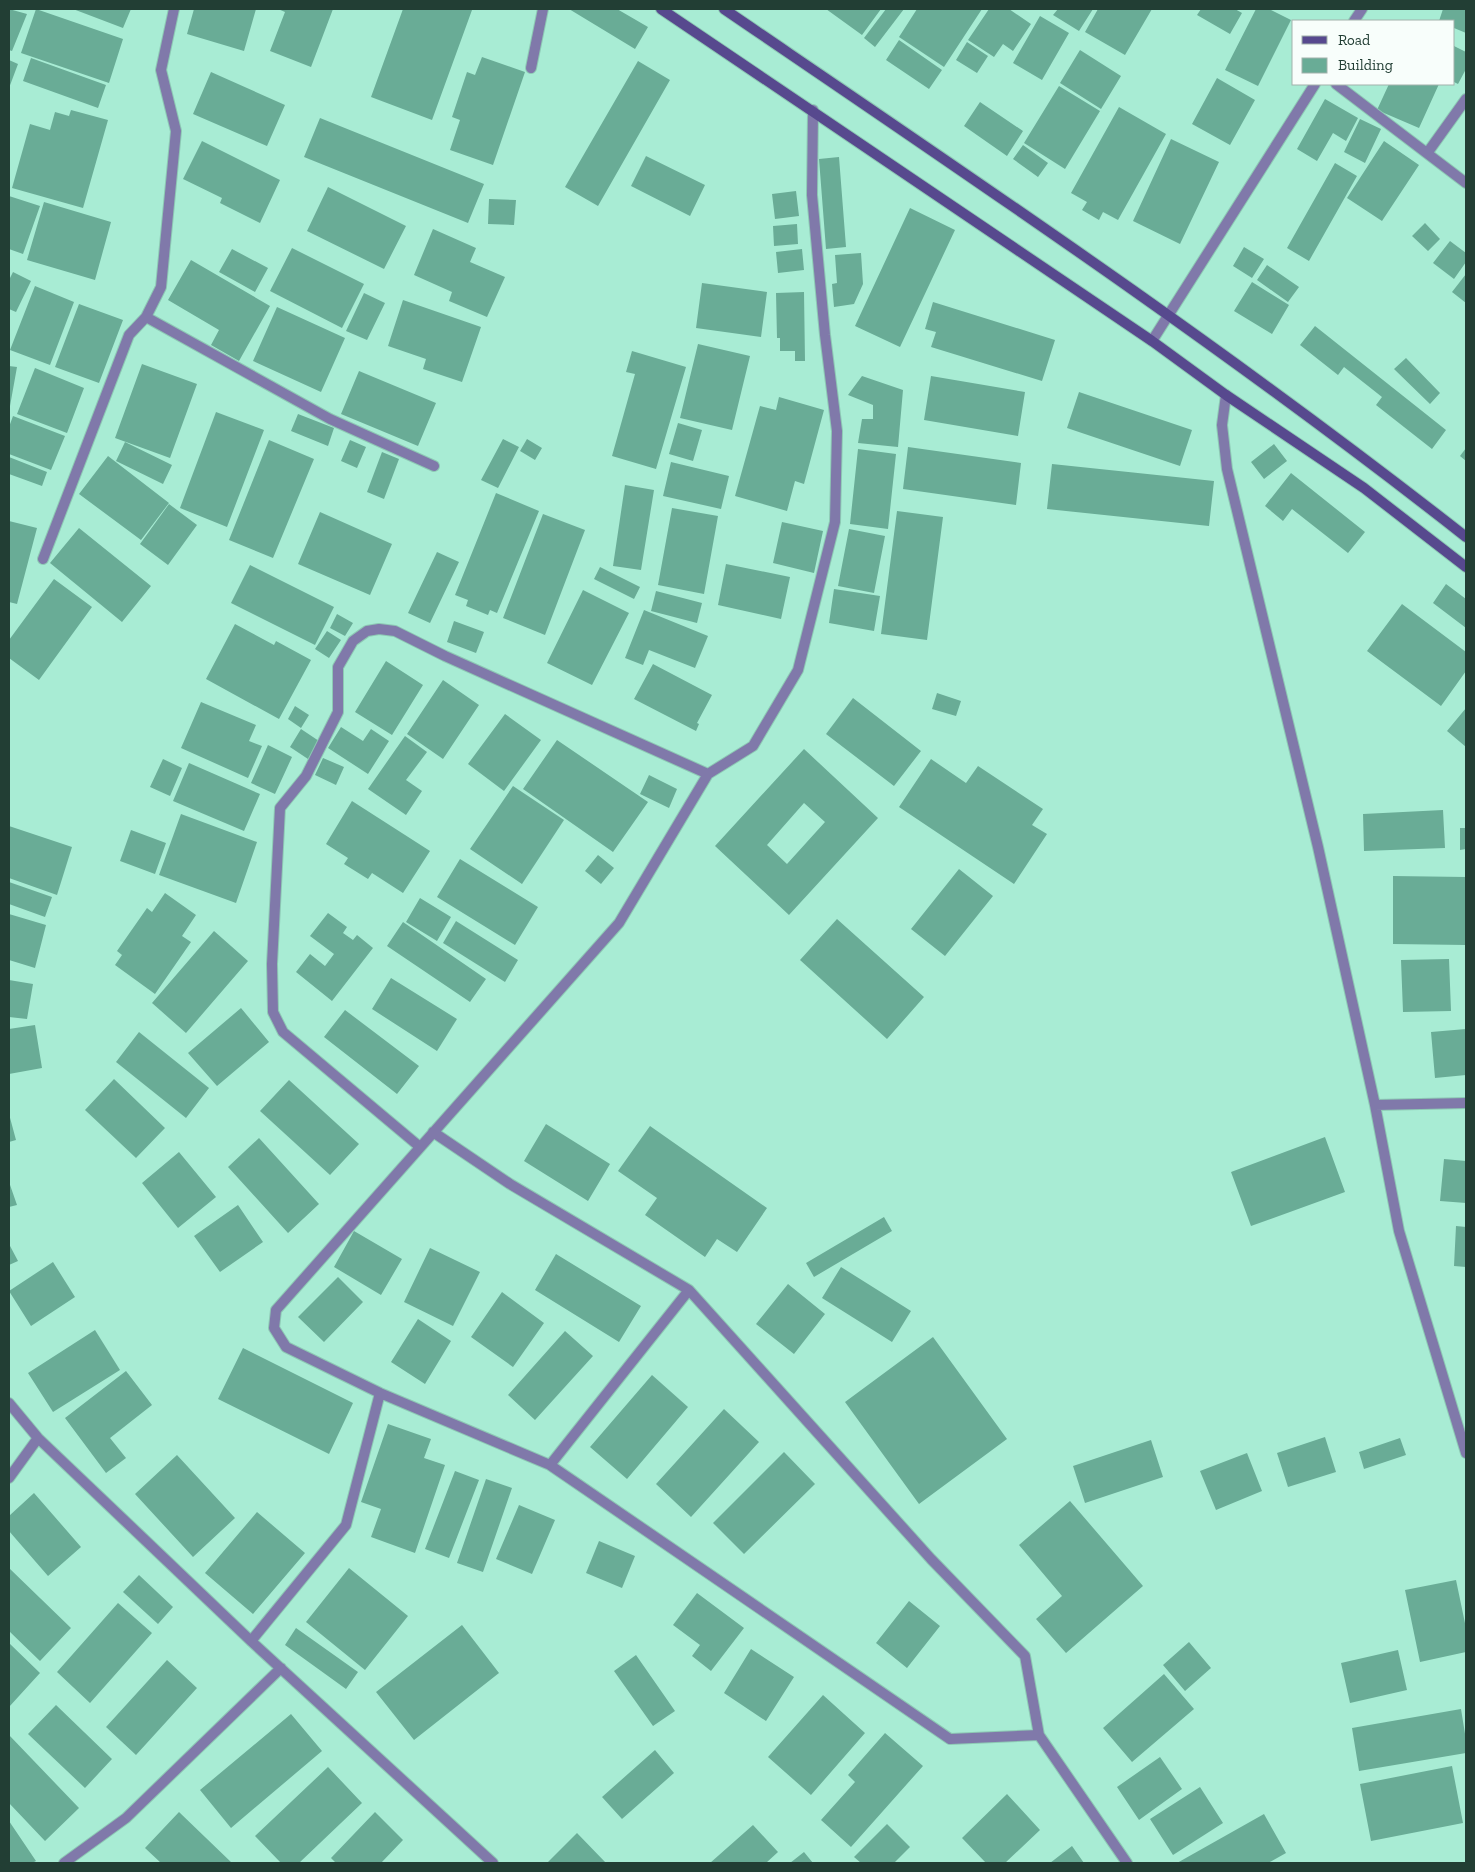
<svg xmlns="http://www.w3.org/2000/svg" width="1475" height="1872" viewBox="0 0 1475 1872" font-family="'Zilla Slab',serif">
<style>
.building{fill:#69ac96;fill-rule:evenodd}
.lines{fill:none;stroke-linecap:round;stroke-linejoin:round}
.service-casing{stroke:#8dc9b4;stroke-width:12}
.minor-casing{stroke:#8dc9b4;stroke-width:12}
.secondary-casing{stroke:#8dc9b4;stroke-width:12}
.service{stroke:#8079aa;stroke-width:10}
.minor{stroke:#8079aa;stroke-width:10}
.secondary{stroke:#57498e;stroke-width:10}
</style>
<rect width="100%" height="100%" fill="#a8ecd4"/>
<path class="building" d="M9,9L27,14L12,51L9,50Z
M36,9L123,39L109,83L21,53Z
M73,9H131L123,28Z
M194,9H256L244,51L187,34Z
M278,9H333L311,67L270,51L285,12Z
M403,9L472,10L432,120L371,97Z
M569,9H617L648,27L635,49Z
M826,9H881L862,35Z
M886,9H904L875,47L864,38Z
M917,9H982L944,67L899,37Z
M989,9H1009L1031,24L1013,51L1003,44L994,57L968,40Z
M1058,9H1093L1079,31L1053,15Z
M1098,9H1152L1125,55L1085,32Z
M1201,9H1235L1242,13L1230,34L1197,15Z
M1256,9H1269L1291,20L1258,86L1225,70Z
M1443,9H1466V33L1454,28V21H1439Z
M1040,16L1069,33L1042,80L1013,63Z
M899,40L942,70L929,89L886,60Z
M967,42L988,56L977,73L956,60Z
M1454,46L1466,52V69L1458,84L1454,82Z
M1080,50L1121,76L1101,109L1060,83Z
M482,57L525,72L493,165L450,150L460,120L452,117L467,72L475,75Z
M31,58L106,85L98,108L23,81Z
M9,60L18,64L9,88Z
M638,61L670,80L598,206L565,187Z
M211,72L285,105L267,146L193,114Z
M1217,78L1255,100L1230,145L1192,124Z
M1389,84H1439L1419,128L1377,110Z
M1059,86L1100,111L1065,169L1024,143Z
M1325,99L1358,118L1346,141L1333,133L1317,161L1297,149Z
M980,102L1023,131L1007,156L964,126Z
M1119,107L1166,134L1118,220L1103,212L1099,220L1082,210L1087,202L1071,193Z
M71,110L108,120L83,208L12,188L30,124L50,130L55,112L69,116Z
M320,118L484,184L468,223L304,157Z
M1360,119L1381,129L1365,163L1344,152Z
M1171,139L1219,162L1180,244L1133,221Z
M202,141L280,180L260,223L220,203L222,198L183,179Z
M1384,141L1419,165L1382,221L1347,198Z
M1023,145L1048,163L1038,177L1013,159Z
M646,156L705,185L690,216L631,186Z
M839,157L846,247L826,249L819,159Z
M1335,163L1357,176L1309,261L1287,248Z
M328,187L406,226L384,269L307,231Z
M796,191L799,216L775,219L772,194Z
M9,196L40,206L23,254L9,249Z
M489,199L516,200L514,225L488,224Z
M44,202L111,222L95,280L27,260Z
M910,208L955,230L900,347L855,326Z
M1425,223L1440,239L1428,251L1412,236Z
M797,224L798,244L774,246L773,226Z
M433,229L476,248L470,262L505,277L487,317L449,301L452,292L414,275Z
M1450,241L1466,253V262L1454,279L1433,263Z
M1244,247L1264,259L1252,278L1233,266Z
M292,248L364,284L342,328L270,291Z
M232,249L268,268L255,292L219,272Z
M802,249L804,270L778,273L776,252Z
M861,253L863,284L854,304L834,307L832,284L837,283L835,255Z
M191,260L270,306L239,361L211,345L219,330L168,300Z
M1267,265L1299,287L1288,302L1257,280Z
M13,272L31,281L16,312L9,309V280Z
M1466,274V303L1452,292Z
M1252,282L1289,305L1272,334L1234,311Z
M702,283L767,292L761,337L696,328Z
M35,286L74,302L50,365L10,350Z
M804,292L805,361H795V351H780V338H777L776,293Z
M364,293L385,303L367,340L346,331Z
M403,300L481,327L462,382L423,369L426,359L388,346Z
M933,302L1055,340L1042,381L931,347L936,332L925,329Z
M79,304L123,320L99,383L55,367Z
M277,307L345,338L321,392L253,361Z
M1315,326L1446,430L1432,449L1376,405L1382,397L1344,367L1338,375L1300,345Z
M698,344L750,356L732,430L680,418Z
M632,351L686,367L656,469L612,456L635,374L626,372Z
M1406,358L1440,393L1430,404L1394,369Z
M142,364L197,384L170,458L115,438Z
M9,366L17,367L10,406L9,405Z
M35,368L84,388L67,433L17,414Z
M359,371L436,403L418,446L341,414Z
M862,376L903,390L898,447L858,443L862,419H873V405L848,395Z
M931,376L1025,392L1018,436L924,420Z
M1079,392L1192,430L1180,466L1067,428Z
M779,397L824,410L804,484L795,481L787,511L735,496L760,406L776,410Z
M216,412L264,430L227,527L180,508Z
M298,414L334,428L328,446L291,431Z
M13,416L65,436L51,470L9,454V427Z
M678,423L702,430L693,461L669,454Z
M503,439L519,447L498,488L481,480Z
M527,439L542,448L535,460L520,451Z
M269,440L314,459L273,558L229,540Z
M350,440L366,447L357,468L341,461Z
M125,442L172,465L163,484L116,461Z
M1274,444L1287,461L1264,479L1251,462Z
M908,447L1021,463L1016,505L903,489Z
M1466,448V461L1460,456Z
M858,449L896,454L888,529L850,524Z
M382,452L399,459L384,499L367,492Z
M108,456L169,503L141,540L79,494Z
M9,457L47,472L42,486L9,474Z
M671,462L729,476L721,509L663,496Z
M1052,464L1214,481L1209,526L1047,509Z
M1291,473L1365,532L1348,553L1292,509L1283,521L1265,506Z
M625,485L654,490L641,570L613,566Z
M496,493L539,511L497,613L490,610L488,615L466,606L468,600L455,595Z
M169,504L197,525L168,565L140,544Z
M672,508L718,516L704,594L658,585Z
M897,511L943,517L927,640L881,634Z
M320,512L392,544L370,595L298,564Z
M543,514L585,530L545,635L503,618Z
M9,521L37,528L17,604L9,602Z
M782,522L823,531L814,573L773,563Z
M79,528L151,586L122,622L50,563Z
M849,529L885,536L874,593L838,586Z
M437,552L459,562L430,623L408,613Z
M726,564L790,577L781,619L718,605Z
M250,565L334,607L315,645L231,603Z
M600,567L640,587L634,599L594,579Z
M54,579L92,607L39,680L9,658V640Z
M1446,584L1466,599V628L1433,603Z
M834,589L880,596L874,631L829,623Z
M583,590L629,613L592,685L547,663Z
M656,591L702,603L697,623L651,611Z
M1402,604L1466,652V671L1441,706L1367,651Z
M644,610L708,636L695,668L649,650L643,665L625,658Z
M337,614L353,623L345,636L330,628Z
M454,621L484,632L476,653L447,642Z
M235,624L274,645L276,641L311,660L279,719L206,679Z
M327,631L341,640L329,658L315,649Z
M386,661L423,685L392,735L355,712Z
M653,664L712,695L697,723L699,724L696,731L634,699Z
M443,680L479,705L443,759L407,734Z
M937,693L961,701L956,716L932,709Z
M853,698L921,751L894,786L826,734Z
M201,702L256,725L249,741L262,746L248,778L181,748Z
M295,706L309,715L301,728L288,719Z
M1466,708V747L1447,731Z
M505,714L541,740L504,791L468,764Z
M341,727L363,741L371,729L389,741L368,774L328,748Z
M301,729L319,741L308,759L290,747Z
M405,736L427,752L406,780L422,791L406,815L368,789Z
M557,740L648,802L613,852L523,789Z
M268,745L292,757L275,794L251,783Z
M804,749L878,818L789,915L715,846ZM804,803L825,822L787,864L767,845Z
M323,758L344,767L336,785L315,775Z
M163,759L182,768L170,796L150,787Z
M931,759L966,783L978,766L1043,809L1032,825L1047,834L1014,884L899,807Z
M189,763L260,794L244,831L173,801Z
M649,775L677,789L669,808L640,794Z
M513,786L564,820L522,884L470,849Z
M352,801L430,851L403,893L372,873L368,879L344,864L348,858L326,844Z
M1443,810L1445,848L1364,851L1363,814Z
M181,814L257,842L236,903L159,875Z
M9,826L72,847L57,895L9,878Z
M1460,828H1466V849L1460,850Z
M131,830L166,843L155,874L120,861Z
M598,855L614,868L601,884L585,871Z
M460,859L538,907L515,945L437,897Z
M959,869L993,896L945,956L911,929Z
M1393,876L1466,877V945L1393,944Z
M9,882L52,897L45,917L9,904Z
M165,893L196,915L182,936L191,942L155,994L115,965L122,955L117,951L147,908L152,912Z
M420,898L451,917L437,941L406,922Z
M328,913L347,927L343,933L353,940L357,935L373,948L332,1001L296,972L310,954L325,966L334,954L310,936Z
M9,914L46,925L35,968L9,960Z
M837,919L924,997L887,1039L800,960Z
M456,921L518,960L505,982L443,943Z
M403,922L486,979L470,1002L387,946Z
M214,931L248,961L186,1033L152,1003Z
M1449,959L1451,1011L1403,1012L1401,960Z
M391,978L457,1019L437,1051L372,1009Z
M9,980L33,984L27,1019L9,1017Z
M241,1008L269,1042L217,1086L188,1053Z
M345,1010L419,1066L397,1094L324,1037Z
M35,1025L42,1068L9,1074V1029Z
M1466,1029V1075L1435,1078L1431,1032Z
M139,1032L209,1088L186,1118L116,1062Z
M114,1079L165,1128L136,1158L85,1110Z
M289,1080L359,1144L330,1175L260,1111Z
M9,1114L16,1140L9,1142Z
M546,1124L610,1164L588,1201L524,1161Z
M650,1126L767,1208L737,1252L717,1239L705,1257L645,1215L657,1198L618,1171Z
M1325,1137L1345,1192L1251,1226L1231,1172Z
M259,1138L319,1204L288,1233L228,1167Z
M179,1152L216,1197L178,1228L142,1183Z
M1444,1159L1466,1161V1203L1440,1201Z
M9,1182L17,1205L9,1207Z
M238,1205L263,1242L220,1272L194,1236Z
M884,1217L892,1231L814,1277L806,1263Z
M1456,1226L1466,1227V1267L1454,1266Z
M354,1231L402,1259L381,1295L334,1267Z
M9,1244L18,1261L9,1265Z
M430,1248L480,1272L453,1326L404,1302Z
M556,1254L641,1306L619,1342L535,1290Z
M53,1262L75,1297L31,1326L9,1291Z
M841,1267L911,1311L892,1342L822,1298Z
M338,1277L363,1302L324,1342L298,1317Z
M788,1284L825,1314L794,1354L756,1324Z
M502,1292L544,1323L513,1367L471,1337Z
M418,1319L451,1341L425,1384L391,1362Z
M95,1330L120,1370L53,1412L28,1373Z
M565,1331L593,1356L535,1420L508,1395Z
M933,1337L1007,1439L919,1504L845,1402Z
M243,1348L353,1403L329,1454L218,1399Z
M126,1371L152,1405L110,1438L126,1458L106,1473L65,1418Z
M652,1375L688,1407L627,1479L590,1447Z
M724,1409L759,1442L691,1517L656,1484Z
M388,1424L431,1439L424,1458L445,1465L415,1553L371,1537L381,1509L361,1502Z
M1325,1437L1336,1472L1288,1487L1277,1453Z
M1400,1438L1406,1455L1364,1469L1359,1452Z
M1151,1440L1163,1477L1085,1503L1073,1466Z
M784,1452L815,1484L744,1554L713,1523Z
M1247,1453L1262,1491L1216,1510L1200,1471Z
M177,1455L235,1518L193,1557L135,1494Z
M455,1471L479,1480L449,1558L425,1549Z
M486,1479L512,1488L483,1572L457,1563Z
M34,1493L81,1547L48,1576L9,1531V1516Z
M1070,1501L1143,1586L1066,1653L1036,1619L1062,1596L1019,1545Z
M519,1505L555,1520L532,1574L496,1559Z
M257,1512L305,1553L253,1614L205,1573Z
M599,1541L635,1556L622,1588L586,1573Z
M9,1568L71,1628L40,1661L9,1631Z
M349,1568L408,1616L365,1670L306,1622Z
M139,1575L173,1607L158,1624L123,1592Z
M1456,1580L1466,1628V1652L1420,1662L1405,1590Z
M697,1593L744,1628L711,1671L692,1656L700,1645L673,1625Z
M909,1601L940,1626L907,1668L876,1643Z
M118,1603L152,1633L90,1703L57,1672Z
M462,1625L499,1673L414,1740L376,1692Z
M296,1628L358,1672L346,1689L285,1645Z
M1189,1642L1211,1668L1185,1691L1163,1665Z
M9,1643L40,1673L9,1707Z
M751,1649L794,1677L766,1721L724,1693Z
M1398,1650L1407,1690L1350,1703L1341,1663Z
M636,1655L675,1711L653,1726L614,1671Z
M167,1660L197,1688L136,1755L106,1727Z
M1164,1674L1194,1709L1132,1762L1103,1728Z
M823,1695L865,1733L811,1795L768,1757Z
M56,1705L112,1759L85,1788L28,1734Z
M1461,1709L1466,1740V1753L1359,1771L1352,1728Z
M291,1714L322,1751L231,1828L200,1790Z
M885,1733L923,1766L851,1847L821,1820L855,1782L848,1775Z
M9,1735L79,1808L45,1841L9,1803Z
M655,1750L674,1773L622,1819L602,1797Z
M1160,1757L1182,1789L1139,1820L1117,1787Z
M1452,1766L1463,1823L1371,1841L1360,1784Z
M328,1767L362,1803L299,1863H281L255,1836Z
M1200,1787L1223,1823L1173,1855L1150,1819Z
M1007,1794L1040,1830L1005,1863H986L962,1838Z
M179,1812L232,1863H161L145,1848Z
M375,1812L403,1840L381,1863H336L331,1858Z
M1264,1814L1286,1853L1268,1863H1177Z
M9,1821L36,1861L32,1863H9Z
M887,1824L910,1847L894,1863H861L854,1857Z
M753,1825L778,1852L766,1863H710Z
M577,1833L606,1863H547Z
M1072,1846L1084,1863H1050Z
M804,1852L813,1863H790Z"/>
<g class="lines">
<g class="service-casing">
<path id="service" d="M531,68L543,9"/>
</g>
<g class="minor-casing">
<path id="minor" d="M174,9L161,70L176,131L161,287L146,317L330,419L434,466
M1354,21L1362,9
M1336,84L1466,183
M813,110L812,195L825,335L837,431L835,522L798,670L753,746L708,774L619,923L276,1310L274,1328L286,1347L380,1393L550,1465L950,1739L1039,1735
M1428,152L1466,99
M1152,341L1315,84
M1226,395L1222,425L1227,469L1318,847L1375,1105L1399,1231L1466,1453
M43,559L129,335L146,317
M1375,1105L1466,1103
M433,1132L510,1184L689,1290L550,1465
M420,1147L283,1032L273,1012L272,964L280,808L306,776L338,712V667L353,641L367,631L379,629L395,631L445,656L708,774
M689,1290L931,1559L1025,1656L1039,1735L1127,1863
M9,1403L38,1438L251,1641L493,1863
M9,1478L38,1438
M251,1641L346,1525L380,1393
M64,1863L126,1818L281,1668"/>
</g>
<g class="secondary-casing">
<path id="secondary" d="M661,9L1152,341L1226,395L1364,488L1466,567
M724,9C975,180 1227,349 1466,537"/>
</g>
<use href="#service" class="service"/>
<use href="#minor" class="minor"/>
<use href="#secondary" class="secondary"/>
</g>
<rect width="1475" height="1872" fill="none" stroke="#223e34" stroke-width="20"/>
<rect x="1292" y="20" width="162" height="65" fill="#f8fefb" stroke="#a2b1ab"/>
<rect x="1302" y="36" width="25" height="8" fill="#57498e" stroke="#a2b1ab"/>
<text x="1338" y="45" font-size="15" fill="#223e34">Road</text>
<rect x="1302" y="58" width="25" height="15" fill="#69ac96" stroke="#a2b1ab"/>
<text x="1338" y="70" font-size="15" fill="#223e34">Building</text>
</svg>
